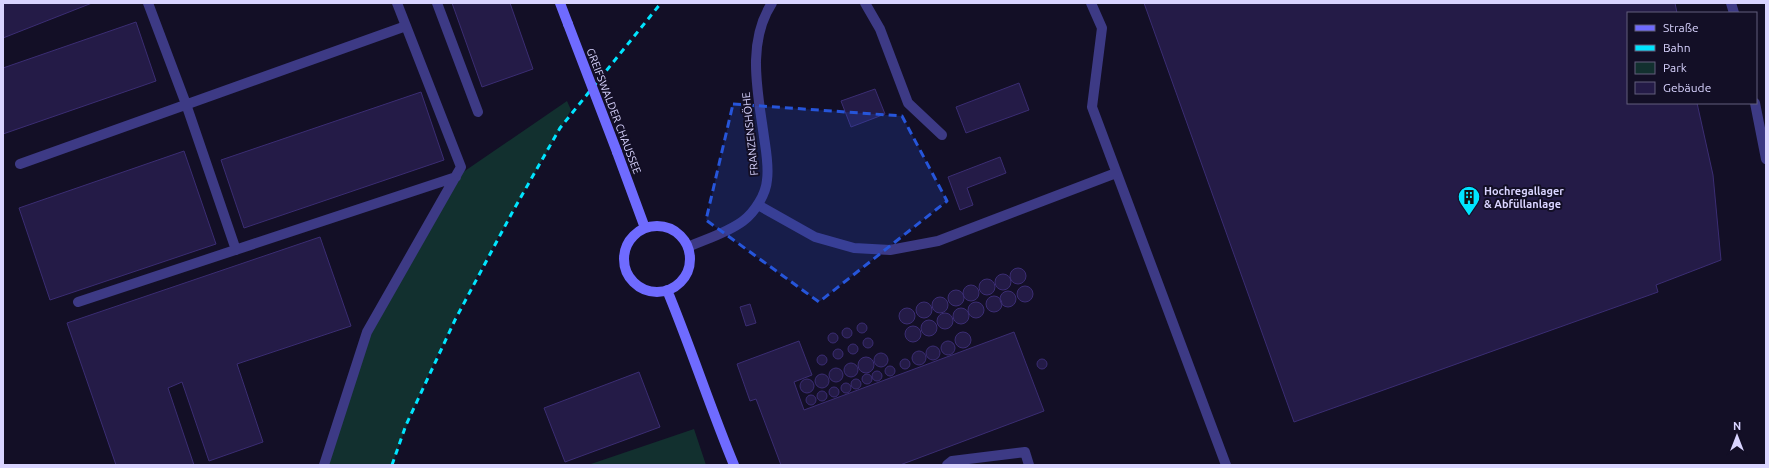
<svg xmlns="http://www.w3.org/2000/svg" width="1769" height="468" viewBox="0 0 1769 468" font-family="Ubuntu,sans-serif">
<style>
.green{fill:#12302f}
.building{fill:#241b47;stroke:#3b2d73}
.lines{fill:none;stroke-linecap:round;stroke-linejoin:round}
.service{stroke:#3d3a85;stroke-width:10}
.minor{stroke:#3d3a85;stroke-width:10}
.secondary{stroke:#6f6bff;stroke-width:10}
.rail{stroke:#00e5ff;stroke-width:3;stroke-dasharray:6 5;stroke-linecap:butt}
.secondary-bridge{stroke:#6f6bff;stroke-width:10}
.marked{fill:#2655da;fill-opacity:0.2;stroke:#2655da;stroke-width:3;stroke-dasharray:8 5;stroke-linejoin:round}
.labels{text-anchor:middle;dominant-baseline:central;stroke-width:4;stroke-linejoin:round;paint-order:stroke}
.street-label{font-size:11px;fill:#d9d4ff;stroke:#130f26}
.poi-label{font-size:11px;font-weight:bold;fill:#d9d4ff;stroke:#130f26;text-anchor:start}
</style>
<rect width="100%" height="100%" fill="#130f26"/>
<path class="green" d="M567,101L571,110C505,224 436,340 392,465H324L367,332L456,177Z
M694,429L706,465H588Z"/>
<path class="building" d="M3,3H92L3,38Z
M452,3H510L533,69L482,87Z
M1144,3H1675L1677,13H1628V103H1697L1713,175L1721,260L1656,285L1658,292L1294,422Z
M136,22L156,81L3,134V68Z
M1019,83L1029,110L966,133L956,107Z
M875,89L885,114L851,127L841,101Z
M421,92L444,160L244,228L221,160Z
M184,151L216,244L50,300L19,208Z
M1000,157L1006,173L967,188L973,205L960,210L948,177Z
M320,237L351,326L237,364L263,442L209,461L182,382L168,388L194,465H116L67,323Z
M1010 276a8 8 0 1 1 16 0a8 8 0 1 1-16 0Z
M995 282a8 8 0 1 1 16 0a8 8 0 1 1-16 0Z
M979 287a8 8 0 1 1 16 0a8 8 0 1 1-16 0Z
M963 293a8 8 0 1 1 16 0a8 8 0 1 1-16 0Z
M1017 294a8 8 0 1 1 16 0a8 8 0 1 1-16 0Z
M948 298a8 8 0 1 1 16 0a8 8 0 1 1-16 0Z
M1000 299a8 8 0 1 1 16 0a8 8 0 1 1-16 0Z
M986 304a8 8 0 1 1 16 0a8 8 0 1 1-16 0Z
M932 305a8 8 0 1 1 16 0a8 8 0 1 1-16 0Z
M968 310a8 8 0 1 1 16 0a8 8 0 1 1-16 0Z
M916 310a8 8 0 1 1 16 0a8 8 0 1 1-16 0Z
M750,304L756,323L746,326L740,307Z
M953 316a8 8 0 1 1 16 0a8 8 0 1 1-16 0Z
M899 316a8 8 0 1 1 16 0a8 8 0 1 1-16 0Z
M937 321a8 8 0 1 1 16 0a8 8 0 1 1-16 0Z
M921 328a8 8 0 1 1 16 0a8 8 0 1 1-16 0Z
M857 328a5 5 0 1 1 10 0a5 5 0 1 1-10 0Z
M905 334a8 8 0 1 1 16 0a8 8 0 1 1-16 0Z
M842 333a5 5 0 1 1 10 0a5 5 0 1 1-10 0Z
M1014,332L1044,411L900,465H781L756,399L750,401L737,364L799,341L812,375L794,382L804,410Z
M955 340a8 8 0 1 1 16 0a8 8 0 1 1-16 0Z
M828 338a5 5 0 1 1 10 0a5 5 0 1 1-10 0Z
M863 343a5 5 0 1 1 10 0a5 5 0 1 1-10 0Z
M941 348a7 7 0 1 1 14 0a7 7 0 1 1-14 0Z
M848 349a5 5 0 1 1 10 0a5 5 0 1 1-10 0Z
M926 353a7 7 0 1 1 14 0a7 7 0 1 1-14 0Z
M833 354a5 5 0 1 1 10 0a5 5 0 1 1-10 0Z
M912 358a7 7 0 1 1 14 0a7 7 0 1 1-14 0Z
M874 360a7 7 0 1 1 14 0a7 7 0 1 1-14 0Z
M817 360a5 5 0 1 1 10 0a5 5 0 1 1-10 0Z
M858 365a8 8 0 1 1 16 0a8 8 0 1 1-16 0Z
M900 364a5 5 0 1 1 10 0a5 5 0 1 1-10 0Z
M1037 364a5 5 0 1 1 10 0a5 5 0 1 1-10 0Z
M844 370a7 7 0 1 1 14 0a7 7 0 1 1-14 0Z
M885 371a5 5 0 1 1 10 0a5 5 0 1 1-10 0Z
M829 375a7 7 0 1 1 14 0a7 7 0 1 1-14 0Z
M872 376a5 5 0 1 1 10 0a5 5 0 1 1-10 0Z
M639,372L660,427L565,462L544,408Z
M815 381a7 7 0 1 1 14 0a7 7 0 1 1-14 0Z
M862 379a5 5 0 1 1 10 0a5 5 0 1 1-10 0Z
M800 386a7 7 0 1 1 14 0a7 7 0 1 1-14 0Z
M851 384a5 5 0 1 1 10 0a5 5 0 1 1-10 0Z
M841 388a5 5 0 1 1 10 0a5 5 0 1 1-10 0Z
M829 392a5 5 0 1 1 10 0a5 5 0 1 1-10 0Z
M817 396a5 5 0 1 1 10 0a5 5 0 1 1-10 0Z
M806 400a5 5 0 1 1 10 0a5 5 0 1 1-10 0Z"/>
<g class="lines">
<path class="service" d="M148,3L186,104L236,250
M437,3L478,112
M865,3L880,29L908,103L942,135
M1091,3L1102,28L1092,107L1226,465
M20,164L406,26
M758,205L815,237L854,248L890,250L938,241L1116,173
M78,302L456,177
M324,465L367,332L461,167L397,3
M947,465L952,461L1025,452L1029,465"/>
<path class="minor" d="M1731,3L1734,13
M1755,103L1766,159
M688,247C706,239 727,233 743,221C755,212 766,194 767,180C769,166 766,151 764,137C758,93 746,43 772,3"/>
<path class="secondary" d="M560,3L568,24
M617,152L645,228
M624 259a33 33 0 1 1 66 0a33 33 0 1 1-66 0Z
M667,290C691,348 710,407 734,465"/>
<path class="rail" d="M392,465L406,425L455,320L513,211L560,128L661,3"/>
<path class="secondary-bridge" d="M568,24L617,152"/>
</g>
<path class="marked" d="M733,104L902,116L947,201L819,302L706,220Z"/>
<defs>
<g id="building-pin" transform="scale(1.15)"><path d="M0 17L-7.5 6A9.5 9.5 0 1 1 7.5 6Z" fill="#00e5ff" stroke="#130f26"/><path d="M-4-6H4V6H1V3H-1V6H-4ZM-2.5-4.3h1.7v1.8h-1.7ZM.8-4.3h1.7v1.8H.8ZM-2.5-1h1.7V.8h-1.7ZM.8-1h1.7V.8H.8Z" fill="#111"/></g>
</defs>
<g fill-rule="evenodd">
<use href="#building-pin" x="1469" y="197"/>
</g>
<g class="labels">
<g class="street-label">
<text transform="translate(614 111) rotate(69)">GREIFSWALDER CHAUSSEE</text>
<text transform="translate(750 134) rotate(-96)">FRANZENSHÖHE</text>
</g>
<g class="poi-label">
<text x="1484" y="191">Hochregallager<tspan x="1484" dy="13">&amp; Abfüllanlage</tspan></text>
</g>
</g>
<rect width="1769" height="468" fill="none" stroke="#d9d4ff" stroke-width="8"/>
<rect x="1627" y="12" width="130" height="92" fill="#130f26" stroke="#625e7d"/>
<rect x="1635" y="25" width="20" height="6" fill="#6f6bff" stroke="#625e7d"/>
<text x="1663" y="32" font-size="12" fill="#d9d4ff">Straße</text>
<rect x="1635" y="45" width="20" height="6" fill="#00e5ff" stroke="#625e7d"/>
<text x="1663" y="52" font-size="12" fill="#d9d4ff">Bahn</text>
<rect x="1635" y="62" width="20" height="12" fill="#12302f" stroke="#625e7d"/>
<text x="1663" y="72" font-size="12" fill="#d9d4ff">Park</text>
<rect x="1635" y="82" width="20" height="12" fill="#241b47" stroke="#625e7d"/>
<text x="1663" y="92" font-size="12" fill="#d9d4ff">Gebäude</text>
<g transform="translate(1737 436)" stroke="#130f26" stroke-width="3" paint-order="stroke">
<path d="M0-3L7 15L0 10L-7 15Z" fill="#d9d4ff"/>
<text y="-6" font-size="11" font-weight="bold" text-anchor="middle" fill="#d9d4ff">N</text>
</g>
</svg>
